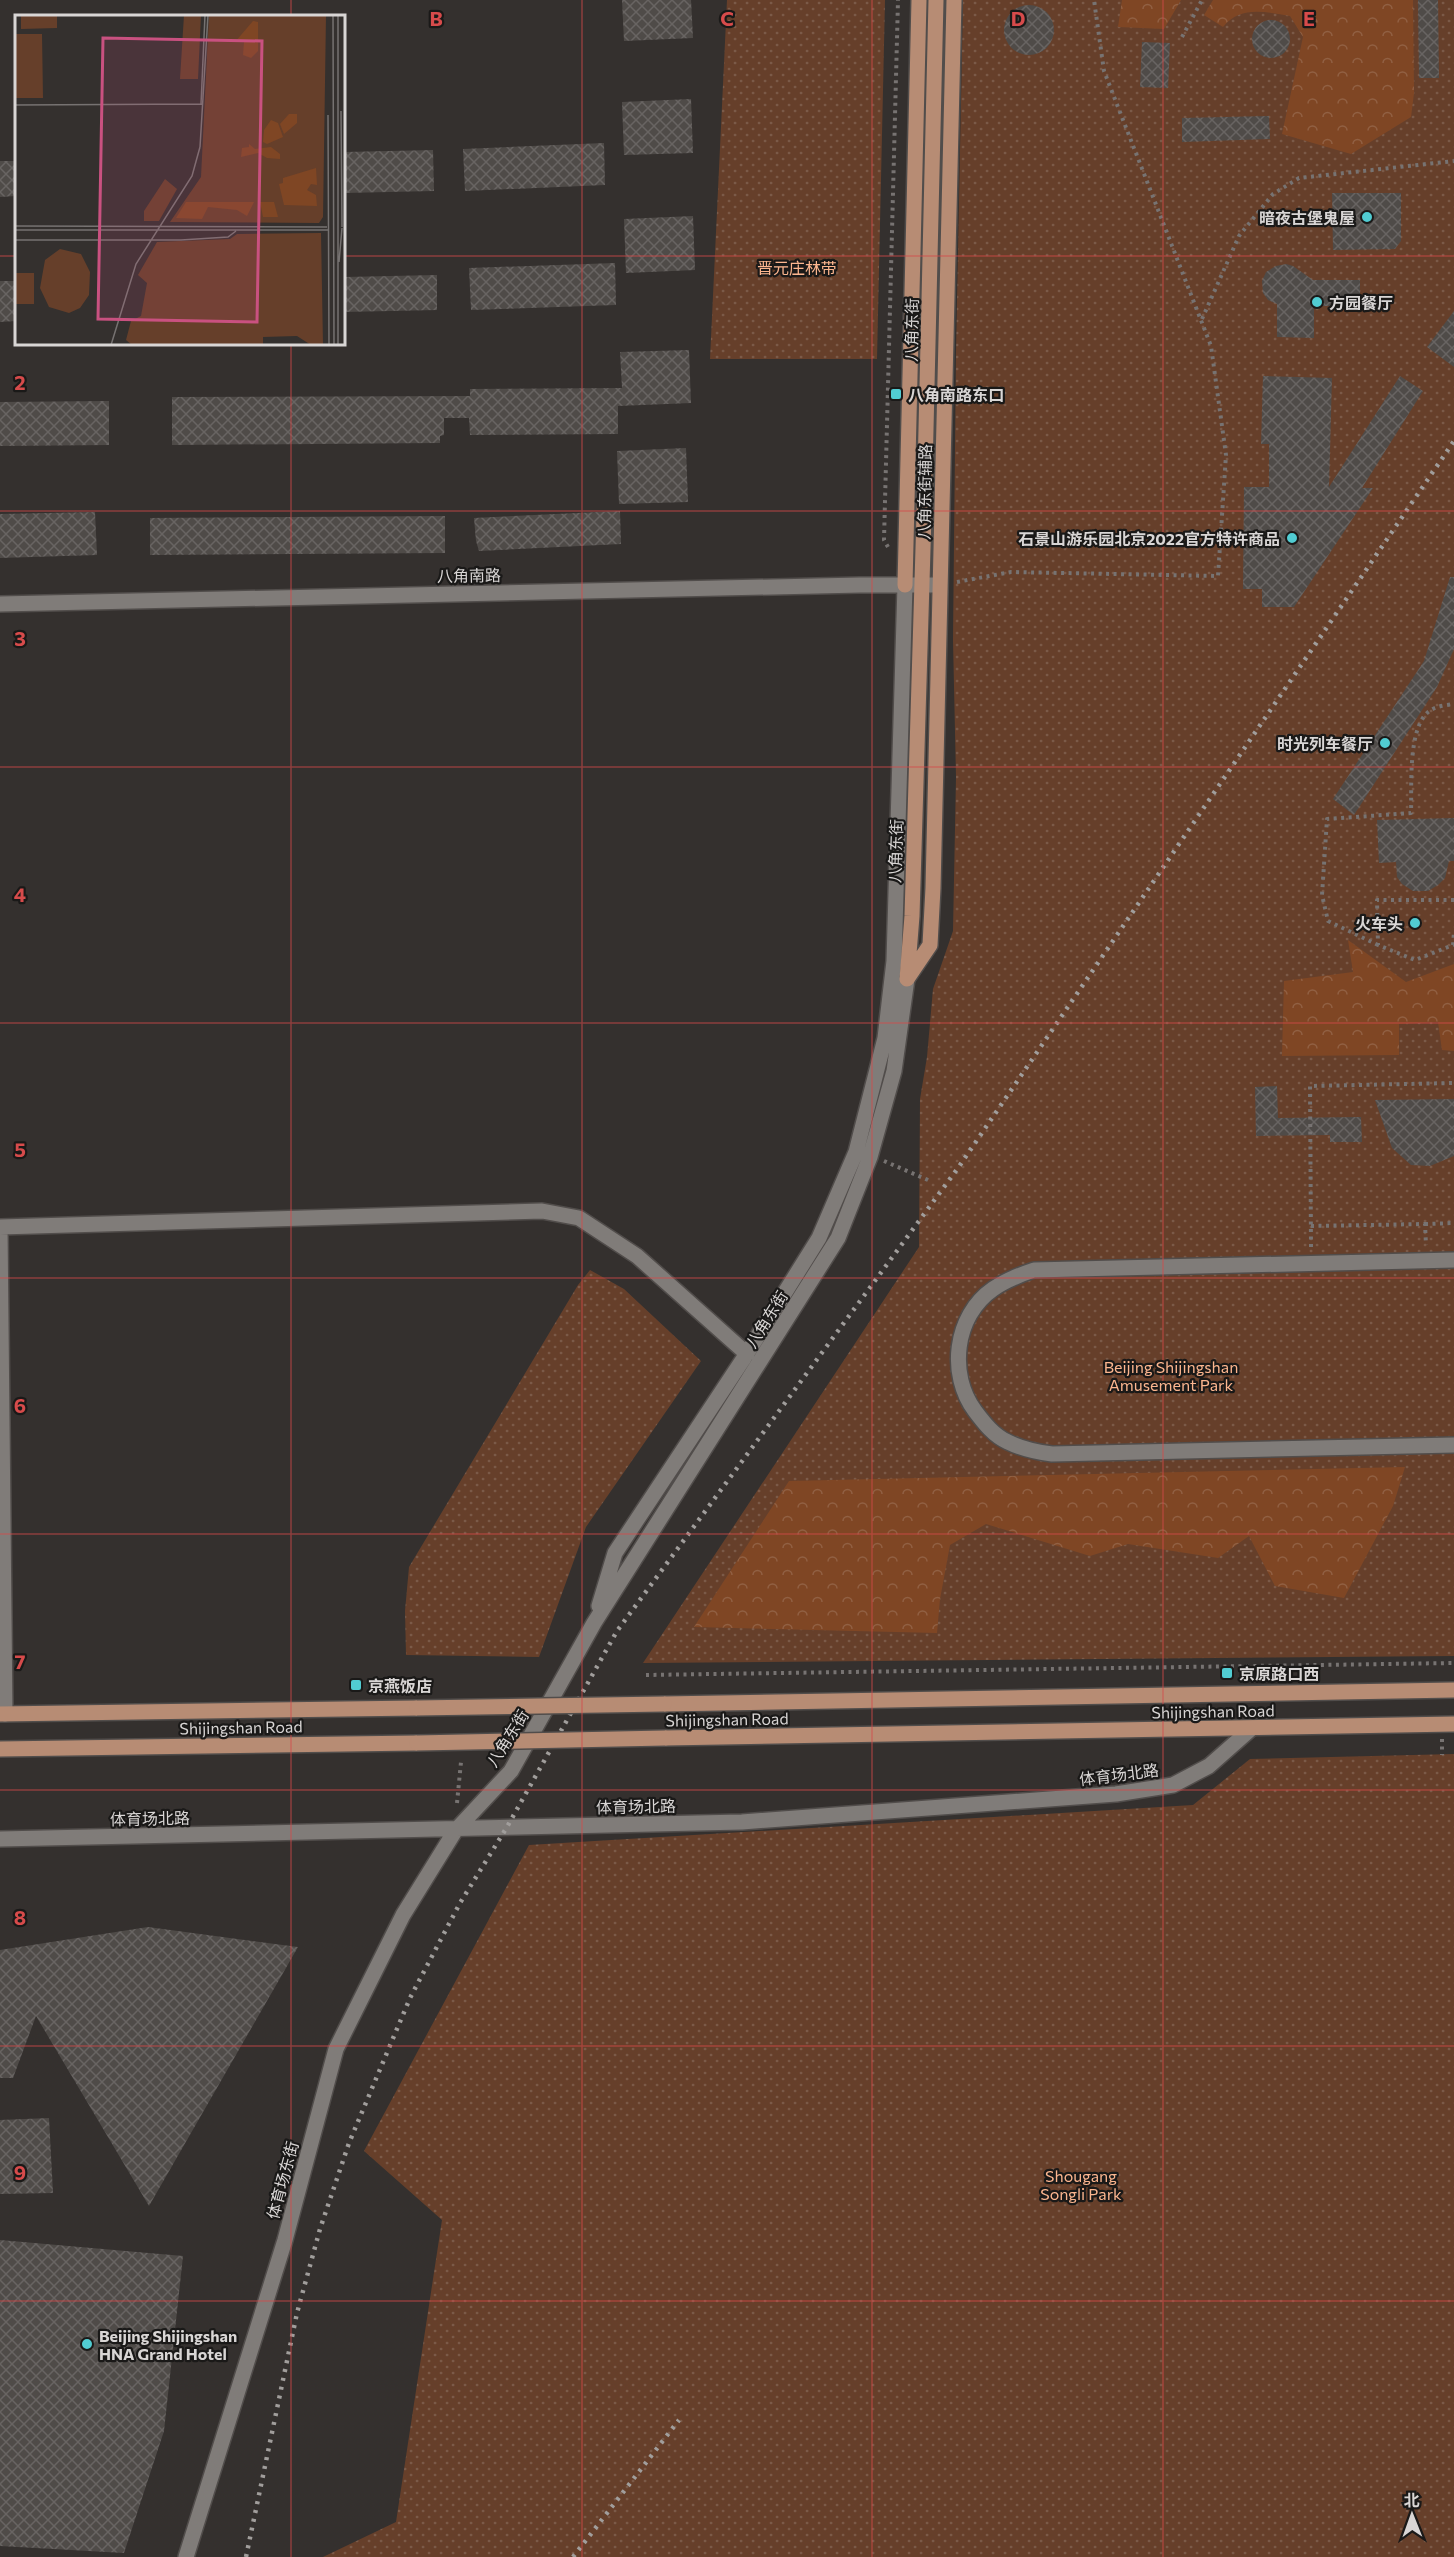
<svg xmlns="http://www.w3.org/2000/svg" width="1454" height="2557" viewBox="0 0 1454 2557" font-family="Commissioner,'Noto Sans SC',sans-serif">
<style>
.grass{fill:url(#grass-dots)}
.forest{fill:url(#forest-crowns)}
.building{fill:url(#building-cross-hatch)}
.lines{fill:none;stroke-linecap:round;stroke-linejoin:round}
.minor-casing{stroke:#514d4b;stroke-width:18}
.major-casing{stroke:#514d4b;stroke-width:18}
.path{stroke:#777372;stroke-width:4;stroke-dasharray:3 4.5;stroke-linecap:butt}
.minor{stroke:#807c79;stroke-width:15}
.major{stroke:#b78c74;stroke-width:15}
.rail{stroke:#a19e9c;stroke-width:4.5;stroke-dasharray:3 6;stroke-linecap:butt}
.major-bridge-casing{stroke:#514d4b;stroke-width:18;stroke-linecap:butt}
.major-bridge{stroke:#b78c74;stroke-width:15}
.grid{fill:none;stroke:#d74b4b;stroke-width:1.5;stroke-opacity:0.55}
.poi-dot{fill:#51ccd2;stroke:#1a1918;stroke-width:2}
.labels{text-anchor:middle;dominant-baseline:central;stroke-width:4.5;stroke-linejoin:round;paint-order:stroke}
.poi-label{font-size:16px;font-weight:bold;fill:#d9d6d5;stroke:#1a1918;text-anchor:start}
.park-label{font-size:16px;fill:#fcb68f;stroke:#1a1918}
.street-label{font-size:16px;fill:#d9d6d5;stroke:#1a1918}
.inset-road{fill:none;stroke:#767271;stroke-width:1.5}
.view{fill:#c95180;fill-opacity:0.15;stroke:#c95180;stroke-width:3}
.inset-edge{fill:none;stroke:#d9d6d5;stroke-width:3}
.grid-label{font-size:20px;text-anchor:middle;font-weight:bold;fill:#d74b4b;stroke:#1a1918;stroke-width:4.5;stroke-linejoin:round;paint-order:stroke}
</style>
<defs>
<pattern id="grass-dots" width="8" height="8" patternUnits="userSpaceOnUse" patternTransform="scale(1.5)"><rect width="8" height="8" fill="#663f2a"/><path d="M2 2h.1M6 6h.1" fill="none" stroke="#7b5a48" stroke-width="1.8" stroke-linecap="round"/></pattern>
<pattern id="forest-crowns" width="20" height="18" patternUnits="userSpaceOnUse" patternTransform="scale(1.5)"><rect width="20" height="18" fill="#7f4624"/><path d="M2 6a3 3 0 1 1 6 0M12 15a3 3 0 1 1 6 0" fill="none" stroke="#916043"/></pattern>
<pattern id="building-cross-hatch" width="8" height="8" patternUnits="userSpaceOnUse" patternTransform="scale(1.5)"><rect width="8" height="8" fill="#4f4b48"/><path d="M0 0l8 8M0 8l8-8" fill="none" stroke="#686462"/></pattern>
</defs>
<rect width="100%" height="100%" fill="#34302e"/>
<path class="grass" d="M727,0H885L877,359H710Z
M963,0H1454V1656L643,1663L919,1247L920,1099L927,1057L933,989L953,931L956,777L953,640L956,352Z
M590,1270L624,1289L701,1361L586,1527L539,1657L406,1655L405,1611L409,1567L578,1285Z
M1454,1754V2557H323L396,2522L442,2220L364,2151L529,1845L1193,1805L1250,1759Z"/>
<path class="forest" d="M1122,0H1181L1164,29L1118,27Z
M1213,0H1413L1414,93L1411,117L1351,154L1282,134L1303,37L1290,16C1266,12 1240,5 1223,27L1204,15Z
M1348,940L1406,982L1454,964V1051L1442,1050L1438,1022L1399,1024V1055L1282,1056L1284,981L1353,972Z
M1405,1467L1393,1506L1344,1598L1275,1586L1249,1536L1218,1558L1128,1544L1090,1556L986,1524L950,1545L940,1599L937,1633L694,1627L789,1481Z"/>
<path class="building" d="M622,0H691L693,38L624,41Z
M1418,0H1438L1439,78H1419Z
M1004 30a25 25 0 1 1 50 0a25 25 0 1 1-50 0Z
M1252 39a19 19 0 1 1 38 0a19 19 0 1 1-38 0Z
M1142,42L1170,43L1168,88L1140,87Z
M691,99L693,153L624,155L622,102Z
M1269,116L1270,139L1182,142V118Z
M604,143L605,185L465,191L463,149Z
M433,150L434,191L344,193V152Z
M0,161H16V196L0,197Z
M1332,193H1401V241L1395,249L1333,250Z
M693,216L695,270L626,273L624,219Z
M615,263L616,305L471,310L469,268Z
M1286,264L1293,266L1313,280H1360V306H1314V338L1277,337V304L1268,300L1263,293L1262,281L1266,272L1276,266Z
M437,275V310L344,312V277Z
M0,281H16V321L0,322Z
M1454,311V367L1427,347Z
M689,350L691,403L618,406V434L470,435L469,418H444V435L440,436V443L172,445V397L470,396V389L622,388L620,352Z
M1263,376L1332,378L1329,487L1400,376L1423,391L1362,488H1373L1294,607H1262V589H1243L1244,487H1269V444H1261Z
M109,401V445L0,446V402Z
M686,448L688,502L619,504L617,451Z
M620,511L621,544L479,551L476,541L474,518Z
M95,512L97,555L0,558V514Z
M445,516V553L150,555V518Z
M1450,577H1454V649L1437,687L1354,815L1333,799L1424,661Z
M1454,818V861H1449L1445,878L1438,885L1428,891H1413L1402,884L1397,877L1396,862L1379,863L1377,820Z
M1277,1086L1278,1118L1361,1117L1362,1142H1330V1135L1256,1136L1255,1087Z
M1454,1099V1156L1430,1166L1411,1165L1392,1148L1375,1100Z
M148,1927L298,1947L149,2206L36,2016L13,2078H0V1950Z
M49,2118L53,2193L0,2194V2120Z
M0,2240L183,2256L164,2431L124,2553L0,2546Z"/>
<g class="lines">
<g class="minor-casing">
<path id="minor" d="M0,604L860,585H939
M1454,1260L1034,1270C1019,1275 1006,1280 993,1289C954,1316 948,1375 975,1411C984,1423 994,1436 1008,1442C1022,1449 1036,1452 1052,1454L1454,1445
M599,1606L615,1553L744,1358L819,1238L856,1152L885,1038L894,961L905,585
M5,1714L0,1227L542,1211L579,1218L637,1256L747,1354
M0,1839L742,1822L1116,1794L1173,1785L1209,1766L1252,1728
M186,2557L285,2240L336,2049L403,1915L455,1831L511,1771L594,1623L838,1238L870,1157L894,1071L907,979"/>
</g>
<g class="major-casing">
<path id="major" d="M905,585L919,0
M907,979L930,945L933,888L954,0
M907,979L912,916L924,515L936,0
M664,1704L1454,1690
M0,1714L417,1708
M665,1738L1454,1724
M0,1749L417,1743"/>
</g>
<path class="path" d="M1182,37L1202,0
M1202,319L1239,236L1273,194L1299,178L1454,161
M888,547L884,540L898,0
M957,582L1011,572L1218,576L1226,455L1211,346L1104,71L1094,0
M1454,900H1377L1378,945L1415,960L1453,945L1454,932
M1378,945L1328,921L1322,895L1327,819L1411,813C1412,787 1407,724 1431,710C1437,706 1447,705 1454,704
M884,1161L928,1180
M1425,1224L1454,1223
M1311,1226L1425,1224L1426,1245
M1311,1247L1310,1086L1454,1083
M646,1675L1454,1663
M1442,1739V1755
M457,1803L461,1762"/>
<use href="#minor" class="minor"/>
<use href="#major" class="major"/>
<path class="rail" d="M246,2557L297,2313L320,2229L349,2143L410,1998L460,1903L507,1827L617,1631L958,1168L1454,441
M573,2557L679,2420"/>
<g class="major-bridge-casing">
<path id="major-bridge" d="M417,1708L664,1704
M417,1743L665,1738"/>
</g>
<use href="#major-bridge" class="major-bridge"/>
</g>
<path class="grid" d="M291,0V16M582,0V2557M872,0V2557M1163,0V2557M0,256H16M344,256H1454M291,344V2557M0,511H1454M0,767H1454M0,1023H1454M0,1278H1454M0,1534H1454M0,1790H1454M0,2046H1454M0,2301H1454"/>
<g class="poi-dot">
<circle cx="1367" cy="217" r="6"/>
<circle cx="1317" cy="302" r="6"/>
<rect x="890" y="388" width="12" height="12" rx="3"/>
<circle cx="1292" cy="538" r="6"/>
<circle cx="1385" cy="743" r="6"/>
<circle cx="1415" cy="923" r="6"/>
<rect x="1221" y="1667" width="12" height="12" rx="3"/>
<rect x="350" y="1679" width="12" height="12" rx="3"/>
<circle cx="87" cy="2344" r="6"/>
</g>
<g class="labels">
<g class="poi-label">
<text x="1355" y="217" text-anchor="end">暗夜古堡鬼屋</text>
<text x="1329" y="302">方园餐厅</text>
<text x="908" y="394">八角南路东口</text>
<text x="1280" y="538" text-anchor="end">石景山游乐园北京2022官方特许商品</text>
<text x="1373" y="743" text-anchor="end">时光列车餐厅</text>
<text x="1403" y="923" text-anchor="end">火车头</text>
<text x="1239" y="1673">京原路口西</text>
<text x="368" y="1685">京燕饭店</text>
<text x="99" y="2335">Beijing Shijingshan<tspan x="99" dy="18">HNA Grand Hotel</tspan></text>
</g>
<g class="park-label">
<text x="797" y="267">晋元庄林带</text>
<text x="1171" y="1366">Beijing Shijingshan<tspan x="1171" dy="18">Amusement Park</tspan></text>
<text x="1081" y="2175">Shougang<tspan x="1081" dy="18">Songli Park</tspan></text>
</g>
<g class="street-label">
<text transform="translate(911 330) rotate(-89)">八角东街</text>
<text transform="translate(924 492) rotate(-89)">八角东街辅路</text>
<text transform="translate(469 575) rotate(-1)">八角南路</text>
<text transform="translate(895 851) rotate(-88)">八角东街</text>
<text transform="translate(766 1319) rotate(-58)">八角东街</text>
<text transform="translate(1213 1711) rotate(-1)">Shijingshan Road</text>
<text transform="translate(727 1719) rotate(-1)">Shijingshan Road</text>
<text transform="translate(241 1727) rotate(-1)">Shijingshan Road</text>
<text transform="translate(507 1738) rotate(-58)">八角东街</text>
<text transform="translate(1119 1774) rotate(-7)">体育场北路</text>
<text transform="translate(636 1806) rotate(-1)">体育场北路</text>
<text transform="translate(150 1818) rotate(-1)">体育场北路</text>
<text transform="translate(282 2180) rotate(-75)">体育场东街</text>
</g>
</g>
<g transform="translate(15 15)">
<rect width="330" height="330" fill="#34302e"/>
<path d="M169,0H186L183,64H165ZM194,0H311L308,202L304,208L155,207L186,162ZM0,19H27L28,83H0ZM150,164L162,174L144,206H129V196ZM306,218L308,330H296L282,321L248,322V330H117L111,325L116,306L126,301L132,268L123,260L142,227L215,224L222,219Z" fill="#663f2a"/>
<path d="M238,6L243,7V36L236,43L228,40L229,27H220ZM274,99H282V108L269,119L265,109ZM256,105L263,108L268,122L252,129L248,127L249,115ZM234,129L240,134L256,132L265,139V144L252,143L243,138L226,142L227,133L234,132ZM301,153L302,170L296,169L292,175L301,180L302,191L269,190L264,169L268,168V163ZM171,187H239L232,201L222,195L193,192L187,204L161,203ZM245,187H259L263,202H248Z" fill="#7f4624"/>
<path d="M6,1H42V13L6,14ZM45,234L66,239L75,257L74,280L65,293L54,298L34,292L25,273L30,245ZM1,258H19V289H1Z" fill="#663f2a"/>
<path class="inset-road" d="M318,0L319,330M186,89L190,0M0,90L187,89M326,96L327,212M313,100L314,330M185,132L193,0M0,211L312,212M0,215H313M0,225H166L213,222L221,216M324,247L327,213M96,330L121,249L177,161L185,132M323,330V0"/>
<path class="view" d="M88,23L247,26L242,307L83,304Z"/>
<rect width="330" height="330" class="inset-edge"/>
</g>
<g class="grid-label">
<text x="436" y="26">B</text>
<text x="727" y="26">C</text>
<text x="1018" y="26">D</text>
<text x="1309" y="26">E</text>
<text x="20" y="390">2</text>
<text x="20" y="646">3</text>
<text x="20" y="902">4</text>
<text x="20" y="1157">5</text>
<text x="20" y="1413">6</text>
<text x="20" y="1669">7</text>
<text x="20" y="1925">8</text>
<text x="20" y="2180">9</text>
</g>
<g transform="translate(1412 2515) rotate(359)" stroke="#1a1918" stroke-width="4.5" paint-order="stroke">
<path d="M0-4.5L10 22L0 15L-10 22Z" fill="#d9d6d5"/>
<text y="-9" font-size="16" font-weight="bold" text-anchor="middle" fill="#d9d6d5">北</text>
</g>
</svg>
